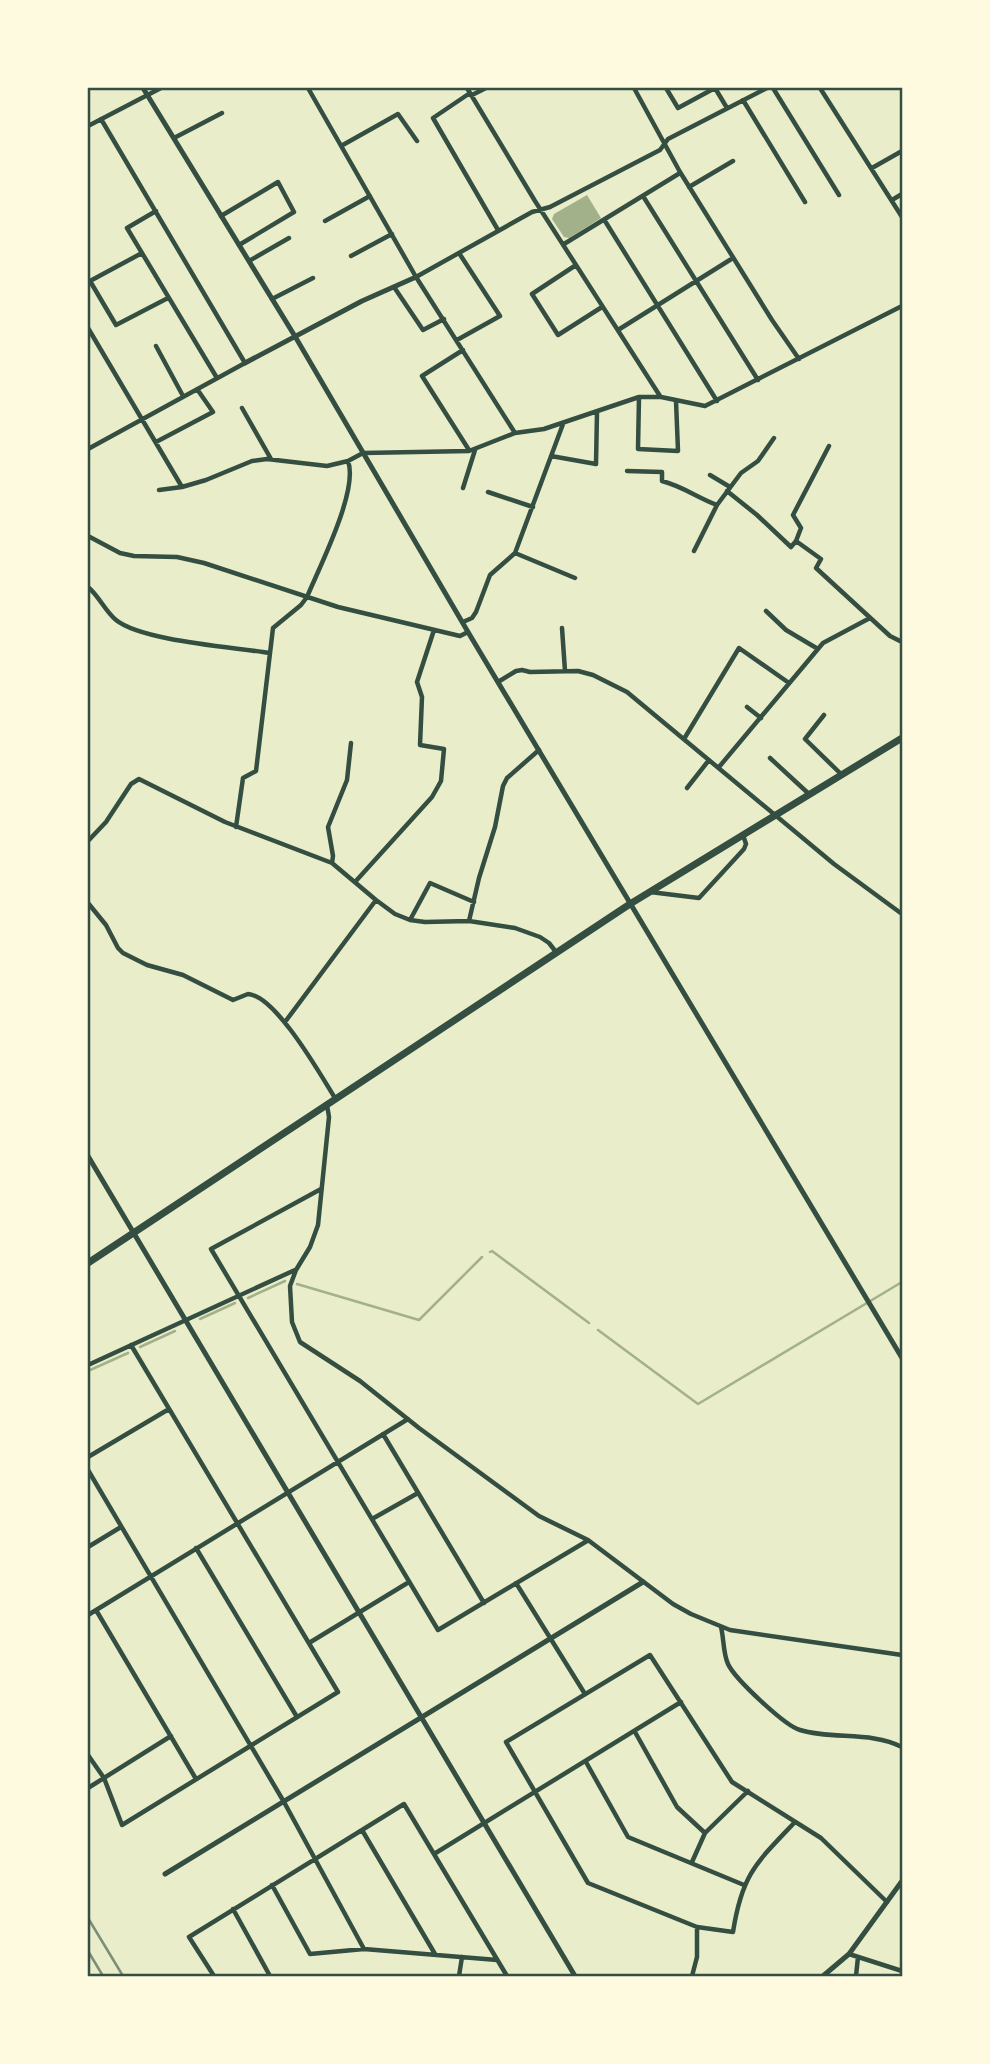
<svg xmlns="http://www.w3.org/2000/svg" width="990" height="2064" viewBox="0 0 990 2064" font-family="Raleway,sans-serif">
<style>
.water{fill:#a3b18a}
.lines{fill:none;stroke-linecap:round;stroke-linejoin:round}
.stream{stroke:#a3b18a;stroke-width:2.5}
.minor{stroke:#344e41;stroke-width:4.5}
.tertiary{stroke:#344e41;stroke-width:5}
.primary{stroke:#344e41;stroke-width:7}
.rail{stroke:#7c8e77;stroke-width:2.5}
.neatline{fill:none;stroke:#344e41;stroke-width:2.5}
</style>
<rect width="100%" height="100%" fill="#e9edc9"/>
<path class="water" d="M587,195L601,218L569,238L564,237L552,219L554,214Z"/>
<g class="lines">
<path class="stream" d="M490,1252L492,1251L589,1323
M297,1284L419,1320L482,1257
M248,1298L285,1281
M200,1319L235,1303
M598,1330L698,1404L902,1282
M140,1347L175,1331
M88,1371L128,1353"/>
<path class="minor" d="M308,88L416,277L515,433
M467,88L535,201L660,396
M634,88L680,172L772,320L799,359
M666,88L678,108L715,88
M715,88L727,108
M773,88L839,195
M820,88L902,217
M470,93L433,118L498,230
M472,95L486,88
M743,100L805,202
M88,126L161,88
M174,138L222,113
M341,146L398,114L417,141
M872,168L902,151
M689,187L733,161
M643,196L758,380
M892,200L902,194
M156,211L127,228L217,378
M221,216L278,182L294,212L239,245
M325,221L370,196
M605,221L717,401
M564,244L680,173
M142,253L90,281L116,325L168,298
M351,256L392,234
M249,261L289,238
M576,265L532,294L558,335L602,307
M416,277L532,212L550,207L660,150L668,139L767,88
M394,287L423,330L444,319
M272,299L313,278
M88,328L182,487
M618,330L733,258
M457,340L500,316L459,253
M156,346L183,396
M463,350L422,376L469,450
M639,397L638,449L678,451L676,401
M242,408L271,459
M156,442L213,412L197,389
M829,446L793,515L801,528L796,541L821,559L816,568L890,636L902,642
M88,449L245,363L101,119
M551,456L596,464L597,412
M627,471L662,472V481C682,486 698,498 717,505
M710,475L730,487
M463,488L475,450
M159,490L182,487L206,480L252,461L267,459L327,466L348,461L363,453L469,451L515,433L544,429L639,397H661L705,406L902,306
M727,491L757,515L791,547L796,541
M488,492L533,507
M88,536L120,553L134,556L177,557L204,563L338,607L460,636L468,632
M694,551L717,505L741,473L758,461L774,438
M515,553L575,578
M88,587C99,596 105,611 116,620C142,641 233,647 269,653
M766,611L786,630L818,649
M463,622L472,618L476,612L490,575L515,553L563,424
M562,628L565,671
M498,682L516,671L522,670L530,672L578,671L593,675L627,692L834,864L902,914
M747,707L761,718
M824,715L805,739L842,775
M684,739L739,648L789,683
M770,758L809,794
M719,767L823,643L870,618
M687,788L709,760
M236,827L243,778L256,771L273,628L301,605L307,597C319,568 359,490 348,461
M88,841L106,822L131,784L139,779L225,822L332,863L376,900L395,914L410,920L425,922L469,921L515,928L540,937L549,943L556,952
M332,863L333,856L328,827L347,780L351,743
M355,882L432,797L441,781L444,749L420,745L422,697L417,682L434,630
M650,892L699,898L744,849L746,844L743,835
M88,903L106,925L118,948L123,953L147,965L183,975L233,1000L248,994C276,996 320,1074 335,1098
M410,920L430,883L474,902
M469,921L479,878L495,827L503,786L507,778L539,750
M285,1022L376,900
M327,1105L329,1117L318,1225L310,1247L296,1270L290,1286L292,1322L300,1342L360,1381L419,1428L539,1516L588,1540L673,1604L691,1614L730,1630L902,1655
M321,1189L211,1249L438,1630L587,1541
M88,1365L295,1270
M383,1434L484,1603
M88,1457L169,1409
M88,1470L284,1802L364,1949
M372,1519L418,1493
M88,1547L121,1527
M196,1548L297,1717
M516,1583L585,1694
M96,1610L196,1779
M88,1615L408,1419
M721,1627C724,1639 723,1653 728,1664C735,1679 785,1726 800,1730C833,1740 871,1731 902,1747
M309,1643L409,1582
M635,1732L677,1807L705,1833
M88,1755L104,1778L122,1825L338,1692L131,1345
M586,1762L628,1837L744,1885
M88,1788L171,1736
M795,1822C756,1863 742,1874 733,1932L697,1927L588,1883L506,1742L650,1655L732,1782L821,1838L887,1902
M362,1830L435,1954
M434,1854L681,1702
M692,1862L705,1833L748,1791
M272,1885L310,1954L364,1949L497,1960
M233,1909L270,1976
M849,1954L902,1971
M214,1976L189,1937L404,1804L507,1976
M459,1976L462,1957
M692,1976L697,1957V1927
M856,1976L858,1957"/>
<path class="tertiary" d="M143,88L296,338L468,632L902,1358
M245,363L362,301L416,277
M88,1156L575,1976
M165,1874L643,1582
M823,1976L849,1954L902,1881"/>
<path class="primary" d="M88,1263L630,904L902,738"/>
<path class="rail" d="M88,1918L123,1976
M88,1951L103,1976"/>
</g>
<rect width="990" height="2064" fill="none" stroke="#fefae0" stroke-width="178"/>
<rect x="89" y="89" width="812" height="1886" class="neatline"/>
</svg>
